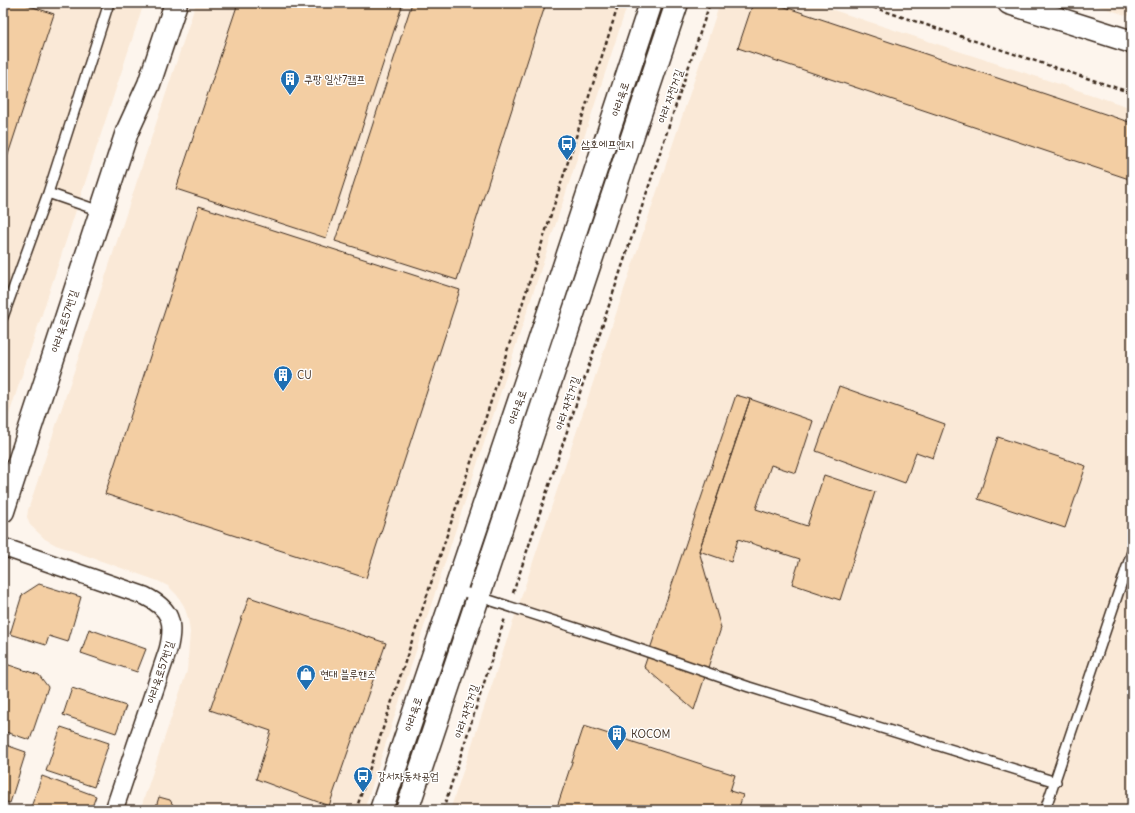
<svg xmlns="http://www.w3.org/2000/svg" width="1135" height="813" viewBox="0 0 1135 813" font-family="Delius,'Poor Story',sans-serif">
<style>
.built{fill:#fae9d7}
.building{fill:#f3cea3;stroke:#3b2a1e}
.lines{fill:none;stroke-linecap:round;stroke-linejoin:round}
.lane-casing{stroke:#3b2a1e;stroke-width:12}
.street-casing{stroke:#3b2a1e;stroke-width:20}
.secondary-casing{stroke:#3b2a1e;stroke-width:25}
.path{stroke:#3b2a1e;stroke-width:2.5;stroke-dasharray:4 3;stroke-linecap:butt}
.lane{stroke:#fff;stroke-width:9}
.street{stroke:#fff;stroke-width:17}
.secondary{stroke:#fff;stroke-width:22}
.labels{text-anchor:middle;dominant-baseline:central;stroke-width:3;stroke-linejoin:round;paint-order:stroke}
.poi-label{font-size:11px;fill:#3b2a1e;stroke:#fff;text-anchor:start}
.street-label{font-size:11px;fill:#3b2a1e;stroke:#fff}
</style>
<rect width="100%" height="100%" fill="#fdf5ed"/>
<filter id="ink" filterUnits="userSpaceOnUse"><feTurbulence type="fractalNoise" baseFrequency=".025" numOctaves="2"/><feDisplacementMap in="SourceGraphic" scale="8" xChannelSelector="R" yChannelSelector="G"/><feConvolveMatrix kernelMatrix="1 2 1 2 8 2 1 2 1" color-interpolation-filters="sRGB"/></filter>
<g filter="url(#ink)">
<path class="built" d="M3,3H144L3,433Z
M196,3H628L364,810H140L187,671L190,632L188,618L184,606L177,595L168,586L158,581L56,545L45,539L30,525L27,517L28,510Z
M720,3H812L1132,108V810H450Z
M1088,3H1132V17Z"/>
<path class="building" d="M3,3H21L54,14L3,170Z
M238,3H403L326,238L176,189Z
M412,3H546L457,280L335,241Z
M753,3H773L1132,123V180L738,48Z
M199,206L460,290L366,578L105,494Z
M839,386L945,424L933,458L916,452L905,483L816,451Z
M736,395L750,399L699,551L721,628L694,710L644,667Z
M750,399L813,421L796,473L771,465L756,509L807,526L824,475L875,492L840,600L792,584L800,559L738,539L731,562L699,551Z
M998,437L1086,466L1065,528L978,499Z
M39,584L81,597L68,642L49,636L46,645L10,634L22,595Z
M249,597L386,643L329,806L256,779L271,731L210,710Z
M89,629L146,649L137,672L81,653Z
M6,664L39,675L48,687L30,740L3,731V673Z
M72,688L126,706L116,733L63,715Z
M584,726L735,775L730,791L743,795L738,810H556Z
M61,727L109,743L94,787L46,771Z
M3,744L26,752L10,803L3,801Z
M42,776L96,796L91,810H30Z
M159,797L170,800L176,810H155Z"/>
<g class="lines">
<g class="lane-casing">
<path id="lane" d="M48,193L100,211
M3,317L48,193L109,3
M455,589L613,640L749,687L1056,782
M1045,810L1132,552"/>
</g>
<g class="street-casing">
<path id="street" d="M3,547L145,596C171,609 175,622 168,650L114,810"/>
</g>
<g class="secondary-casing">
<path id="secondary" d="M1009,3L1132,42
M3,511L127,132L149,84L176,3
M381,810L536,351L651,3
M407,810L677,3"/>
</g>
<path class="path" d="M860,3L1132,93
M513,593L710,3
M356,810L483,426L619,3
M443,810L505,618"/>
<use href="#lane" class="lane"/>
<use href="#street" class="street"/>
<use href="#secondary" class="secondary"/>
</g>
</g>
<defs>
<g id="building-pin" transform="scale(1)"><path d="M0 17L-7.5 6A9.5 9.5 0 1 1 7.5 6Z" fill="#1f6fb2" stroke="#fff"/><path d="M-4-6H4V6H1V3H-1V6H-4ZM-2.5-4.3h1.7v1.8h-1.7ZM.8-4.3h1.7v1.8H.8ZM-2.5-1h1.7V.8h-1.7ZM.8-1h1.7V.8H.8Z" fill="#fff"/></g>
<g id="bus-pin" transform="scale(1)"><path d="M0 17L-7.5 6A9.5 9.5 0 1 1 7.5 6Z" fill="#1f6fb2" stroke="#fff"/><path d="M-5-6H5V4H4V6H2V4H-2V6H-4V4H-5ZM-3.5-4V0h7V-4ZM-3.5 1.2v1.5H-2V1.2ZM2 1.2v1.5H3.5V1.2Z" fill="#fff"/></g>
<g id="shop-pin" transform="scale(1)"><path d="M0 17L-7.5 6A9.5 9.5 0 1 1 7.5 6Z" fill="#1f6fb2" stroke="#fff"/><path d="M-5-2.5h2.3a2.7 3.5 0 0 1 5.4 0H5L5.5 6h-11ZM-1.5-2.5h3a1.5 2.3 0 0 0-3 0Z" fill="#fff"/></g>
</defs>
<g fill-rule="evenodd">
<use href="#building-pin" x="290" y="79"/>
<use href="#bus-pin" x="567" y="144"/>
<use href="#building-pin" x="283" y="375"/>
<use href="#shop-pin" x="306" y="674"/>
<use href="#building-pin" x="617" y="734"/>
<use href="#bus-pin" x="363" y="776"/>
</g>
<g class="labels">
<g class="poi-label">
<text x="304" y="79">쿠팡 일산7캠프</text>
<text x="581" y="144">삼호에프엔지</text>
<text x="297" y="375">CU</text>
<text x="320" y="674">현대 블루핸즈</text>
<text x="631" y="734">KOCOM</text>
<text x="377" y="776">강서자동차공업</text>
</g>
<g class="street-label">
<text transform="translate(670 96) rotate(-71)">아라 자전거길</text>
<text transform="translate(620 99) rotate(-72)">아라육로</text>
<text transform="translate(64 321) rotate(-72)">아라육로57번길</text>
<text transform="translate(567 403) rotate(-72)">아라 자전거길</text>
<text transform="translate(517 407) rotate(-71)">아라육로</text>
<text transform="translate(160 672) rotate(-72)">아라육로57번길</text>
<text transform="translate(466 711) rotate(-72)">아라 자전거길</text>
<text transform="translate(413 714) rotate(-72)">아라육로</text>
</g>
</g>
<rect width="1135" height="813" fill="none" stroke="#fff" stroke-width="16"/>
<rect x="8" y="8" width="1119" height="797" fill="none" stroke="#3b2a1e" stroke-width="1.5" filter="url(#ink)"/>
</svg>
